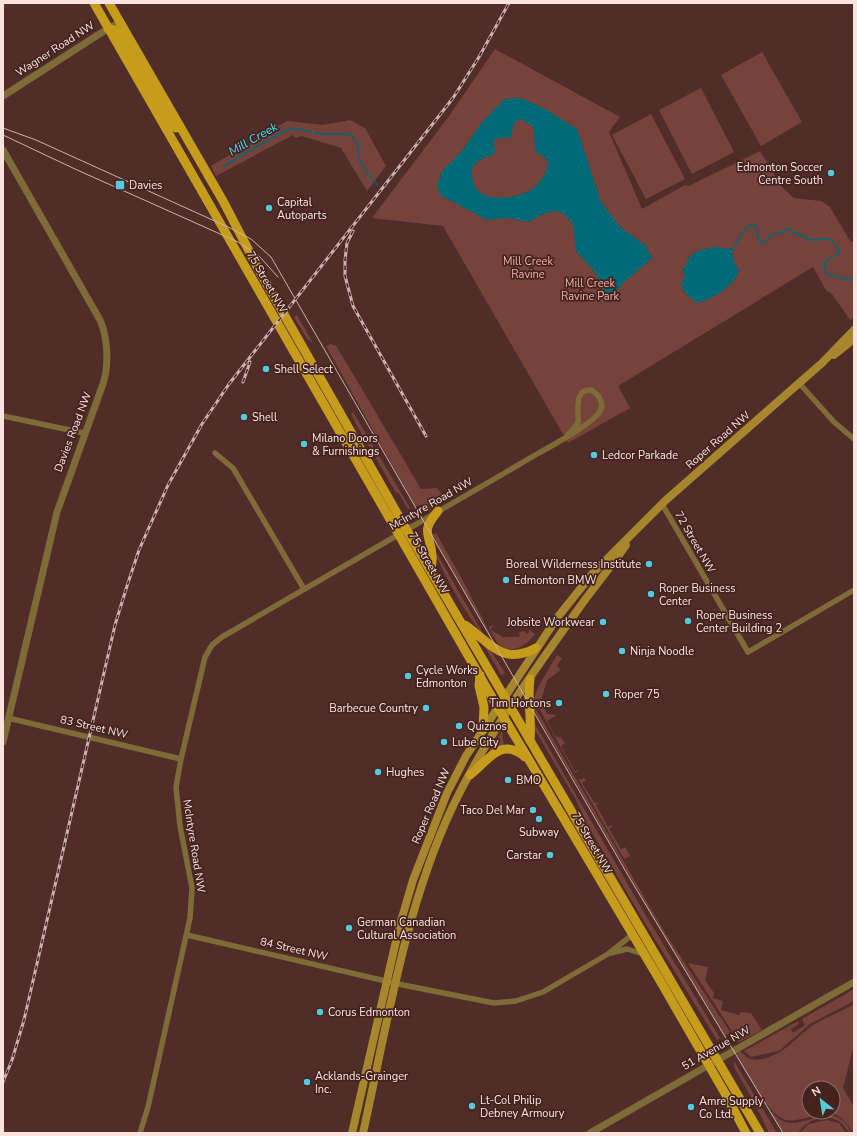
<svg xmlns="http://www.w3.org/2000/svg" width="857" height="1136" viewBox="0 0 857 1136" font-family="'Nunito Sans',sans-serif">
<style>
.green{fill:#75433b;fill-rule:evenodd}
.water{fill:#006a77;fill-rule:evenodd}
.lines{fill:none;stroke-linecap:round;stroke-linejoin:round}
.stream{stroke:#006a77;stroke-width:1.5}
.minor{stroke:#7f6b38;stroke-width:5.5}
.tertiary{stroke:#7f6b38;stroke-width:7}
.secondary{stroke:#a6872e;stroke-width:8}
.primary{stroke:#c59c1b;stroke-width:9}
.tram{stroke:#ccb1ad;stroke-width:1}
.rail-casing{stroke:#ccb1ad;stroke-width:3}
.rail{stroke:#44231e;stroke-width:1.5;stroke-dasharray:4.5;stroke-linecap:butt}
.poi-dot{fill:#54cadd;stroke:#44231e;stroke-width:1.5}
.labels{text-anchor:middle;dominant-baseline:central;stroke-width:3.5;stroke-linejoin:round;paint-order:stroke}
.street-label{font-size:11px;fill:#fbe4e0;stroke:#44231e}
.poi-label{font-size:11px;fill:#fbe4e0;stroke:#44231e;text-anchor:start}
.park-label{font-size:11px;fill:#f2afa5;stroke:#44231e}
.water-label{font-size:12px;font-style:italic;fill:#3de4fb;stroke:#44231e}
</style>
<rect width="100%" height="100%" fill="#502d28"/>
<path class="green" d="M495,49L620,117L609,132L642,209L685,185L689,186L760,151L781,186L794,198L821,201L830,207L850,241L854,242V317L850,320L832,294L826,290L813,267L618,386L630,408L568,443L443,226L372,218L449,116Z
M762,52L802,122L761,146L721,75Z
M701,88L734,152L692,174L659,110Z
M651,114L685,179L646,199L612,135Z
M350,120L365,128L386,166L367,191L341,148L302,136L295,138L293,135L216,176L211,166L287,121L323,125Z
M297,315L313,343L307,339L294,317Z
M283,318L360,456L281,320Z
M331,344L336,346L343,357L421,489L437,488L443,496L445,495C443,506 434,507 425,512L421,505L415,506L326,346Z
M353,412L410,508L408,509L398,492L396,493L356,424L351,414Z
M436,533L463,581L497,647L432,535Z
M433,547L485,637C468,618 441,571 433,547Z
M493,625L491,630L503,637H520L519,633L523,631L527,634L530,630L535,634C528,644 511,657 499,644C495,640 492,633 489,627Z
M483,644L490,649L505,673L501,675Z
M557,655L562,658L557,666L561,670L547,680L541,701L547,714L557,715L547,721L555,736L561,738L565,743L561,746L575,771L580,770L575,773L534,699L538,687Z
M534,706L665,933L730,1032L725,1036L645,903L532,707Z
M532,719L645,914L720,1038L717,1040L646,925L588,826L575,798L535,730Z
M502,731L504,746L485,757Z
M584,778L586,780L582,783L595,803H599L596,805L608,827L612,825L613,826L609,829L621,849L625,847L630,856L624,859L580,782L579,780Z
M562,807L574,824L636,930H634Z
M688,963L708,967L705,980L714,993L713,998L723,1001L721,1010L739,1015L740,1012L751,1013L762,1030L739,1042Z
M854,989V1001L810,1024L779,1051L751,1057L744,1051L798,1021L799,1024L791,1029L793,1033L805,1025L802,1019Z
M854,1004V1045L843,1088L854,1107V1133C849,1129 847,1122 840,1117C822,1106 801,1126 783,1119C767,1112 745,1070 736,1054L741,1051C747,1059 753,1061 762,1059C785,1054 795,1038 813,1025C826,1017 841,1012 854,1004ZM809,1088H833V1112H809Z
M734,1061L777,1133H769L755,1104L734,1067Z
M768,1108C773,1113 777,1119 785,1122C807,1129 836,1097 851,1133C847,1131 844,1125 840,1122C826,1112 806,1120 798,1133H784Z
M827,1120L839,1123L846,1133H800L809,1124Z"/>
<path class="water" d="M521,98L543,108L577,129L601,202L620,227L646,246L652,258L623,283L610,299L607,296L595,272L576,251L573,225L564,214L555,211L543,214L529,222L509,218L487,220L440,195L437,186L442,171L462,151L482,122L505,99ZM522,119L534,128L535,151L547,159C549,165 547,168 545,174C541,180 537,186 531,190C516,199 476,205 473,180C472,175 471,168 474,165C478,159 489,157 495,153C496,151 495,149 494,147C491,136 505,138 511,138L514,123Z
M714,247L732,249L734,262L739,271C733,287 713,299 697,303L684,292L681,284L685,275L682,269C687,265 686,262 689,258C695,250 705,249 714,247Z"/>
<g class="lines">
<path class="stream" d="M224,166L282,132L293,128L320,134H350L358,144C357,162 366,173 378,185
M732,250L745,229L753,224L757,227L758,238L761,243H763L772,234H778L788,229L810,240L829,239L836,245L839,253L826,261L824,267L827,274L848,280L854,277"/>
<path class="minor" d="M799,383L834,422L854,439
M3,416L84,433
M215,453L233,468L304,589
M662,504L748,652L854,590
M8,718L181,759
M187,935L403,985L494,1003L516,1001L543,992L608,954L632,935
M611,953L627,949L643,954
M140,1133L148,1107L190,918L192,888L180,826L176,787L181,759L205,657L212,645L222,637C321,579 421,522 520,464C537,453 592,426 600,411C605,403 598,395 592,390C573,388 579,412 578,423L568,435"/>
<path class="tertiary" d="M3,96L101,33L120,22
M3,150L100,320C108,338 109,366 103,384L57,512L3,742
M590,1133L854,982"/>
<path class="secondary" d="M834,355L854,339
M352,1133L399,928L413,880L447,793L466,756L557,618L593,573L666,500L822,363L854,330
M363,1133C387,1025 405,908 452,808C486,737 533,672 579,608C594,587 611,567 626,545"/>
<path class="primary" d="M94,3L497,706L662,984L726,1095L746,1133
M109,3L223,201L260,272L402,522L760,1133
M108,29L115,30L120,34L169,119L176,128
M431,570C431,565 433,561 432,556C431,534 419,533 438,511
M465,625C491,643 502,666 536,648
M480,675L479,686L484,707L483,730
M530,679C527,700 532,720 530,741
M470,775C488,761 501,736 525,757"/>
<path class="tram" d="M3,128L36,140L228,227L251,239L271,257L629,877L783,1133
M3,135L75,169L238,242L259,256L278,277"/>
<g class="rail-casing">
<path id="rail" d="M353,231L347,243L345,260V276L353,306L426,436
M243,382L250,362
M3,1082L12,1060L24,1020L115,625L127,586L139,550L168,485L202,424L229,384L453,98L479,57L509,3"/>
</g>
<use href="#rail" class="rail"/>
</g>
<g class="poi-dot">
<circle cx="831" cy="173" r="4"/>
<rect x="115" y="180" width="10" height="10" rx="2"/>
<circle cx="269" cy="208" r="4"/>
<circle cx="266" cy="369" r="4"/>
<circle cx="244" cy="417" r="4"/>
<circle cx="304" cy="444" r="4"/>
<circle cx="594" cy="455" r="4"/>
<circle cx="649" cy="564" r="4"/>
<circle cx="506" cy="580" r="4"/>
<circle cx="651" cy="594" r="4"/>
<circle cx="688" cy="621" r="4"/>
<circle cx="603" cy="622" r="4"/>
<circle cx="622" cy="651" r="4"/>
<circle cx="408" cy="676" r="4"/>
<circle cx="606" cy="694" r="4"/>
<circle cx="559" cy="703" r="4"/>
<circle cx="426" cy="708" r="4"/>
<circle cx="459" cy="726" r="4"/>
<circle cx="444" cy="742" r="4"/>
<circle cx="378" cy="772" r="4"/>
<circle cx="508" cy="780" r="4"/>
<circle cx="533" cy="810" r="4"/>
<circle cx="539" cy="819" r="4"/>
<circle cx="550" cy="855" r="4"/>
<circle cx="349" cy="928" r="4"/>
<circle cx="320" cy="1012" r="4"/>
<circle cx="307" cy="1082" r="4"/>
<circle cx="472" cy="1106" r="4"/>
<circle cx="691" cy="1107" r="4"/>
</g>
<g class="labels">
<g class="street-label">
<text transform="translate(55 49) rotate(-33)">Wagner Road NW</text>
<text transform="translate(267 282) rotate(60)">75 Street NW</text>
<text transform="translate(73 432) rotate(-69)">Davies Road NW</text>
<text transform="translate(718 440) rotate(-41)">Roper Road NW</text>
<text transform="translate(431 504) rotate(-30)">McIntyre Road NW</text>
<text transform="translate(695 542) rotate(60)">72 Street NW</text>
<text transform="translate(429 563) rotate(60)">75 Street NW</text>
<text transform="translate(94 727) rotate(13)">83 Street NW</text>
<text transform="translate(431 806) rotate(-67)">Roper Road NW</text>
<text transform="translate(592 843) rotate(60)">75 Street NW</text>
<text transform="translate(194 846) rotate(81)">McIntyre Road NW</text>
<text transform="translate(294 949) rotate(13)">84 Street NW</text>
<text transform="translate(716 1048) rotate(-30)">51 Avenue NW</text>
</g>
<g class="poi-label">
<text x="823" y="167" text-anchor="end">Edmonton Soccer<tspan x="823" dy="13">Centre South</tspan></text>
<text x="129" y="185">Davies</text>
<text x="277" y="202">Capital<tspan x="277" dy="13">Autoparts</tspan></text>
<text x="274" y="369">Shell Select</text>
<text x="252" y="417">Shell</text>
<text x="312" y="438">Milano Doors<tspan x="312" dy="13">&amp; Furnishings</tspan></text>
<text x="602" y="455">Ledcor Parkade</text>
<text x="641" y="564" text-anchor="end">Boreal Wilderness Institute</text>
<text x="514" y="580">Edmonton BMW</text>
<text x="659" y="588">Roper Business<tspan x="659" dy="13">Center</tspan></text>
<text x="696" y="615">Roper Business<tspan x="696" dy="13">Center Building 2</tspan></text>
<text x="595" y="622" text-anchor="end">Jobsite Workwear</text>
<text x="630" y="651">Ninja Noodle</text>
<text x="416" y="670">Cycle Works<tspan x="416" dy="13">Edmonton</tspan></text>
<text x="614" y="694">Roper 75</text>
<text x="551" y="703" text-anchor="end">Tim Hortons</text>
<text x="418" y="708" text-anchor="end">Barbecue Country</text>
<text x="467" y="726">Quiznos</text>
<text x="452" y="742">Lube City</text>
<text x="386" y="772">Hughes</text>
<text x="516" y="780">BMO</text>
<text x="525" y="810" text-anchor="end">Taco Del Mar</text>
<text x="539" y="832" text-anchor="middle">Subway</text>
<text x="542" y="855" text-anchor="end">Carstar</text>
<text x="357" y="922">German Canadian<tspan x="357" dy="13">Cultural Association</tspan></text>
<text x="328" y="1012">Corus Edmonton</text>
<text x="315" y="1076">Acklands-Grainger<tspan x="315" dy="13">Inc.</tspan></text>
<text x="480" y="1100">Lt-Col Philip<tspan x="480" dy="13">Debney Armoury</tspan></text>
<text x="699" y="1101">Amre Supply<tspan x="699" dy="13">Co Ltd.</tspan></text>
</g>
<g class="park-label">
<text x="528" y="261">Mill Creek<tspan x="528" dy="13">Ravine</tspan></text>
<text x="590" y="283">Mill Creek<tspan x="590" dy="13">Ravine Park</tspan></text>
</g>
<g class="water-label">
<text transform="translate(253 139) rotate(-30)">Mill Creek</text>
</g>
</g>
<rect width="857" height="1136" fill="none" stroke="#fbe4e0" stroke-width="8"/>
<g transform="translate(821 1100) rotate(330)"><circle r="19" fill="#44231e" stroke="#8d706c"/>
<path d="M0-3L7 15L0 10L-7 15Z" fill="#54cadd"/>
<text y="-6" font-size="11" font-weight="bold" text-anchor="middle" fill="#fbe4e0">N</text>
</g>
</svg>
